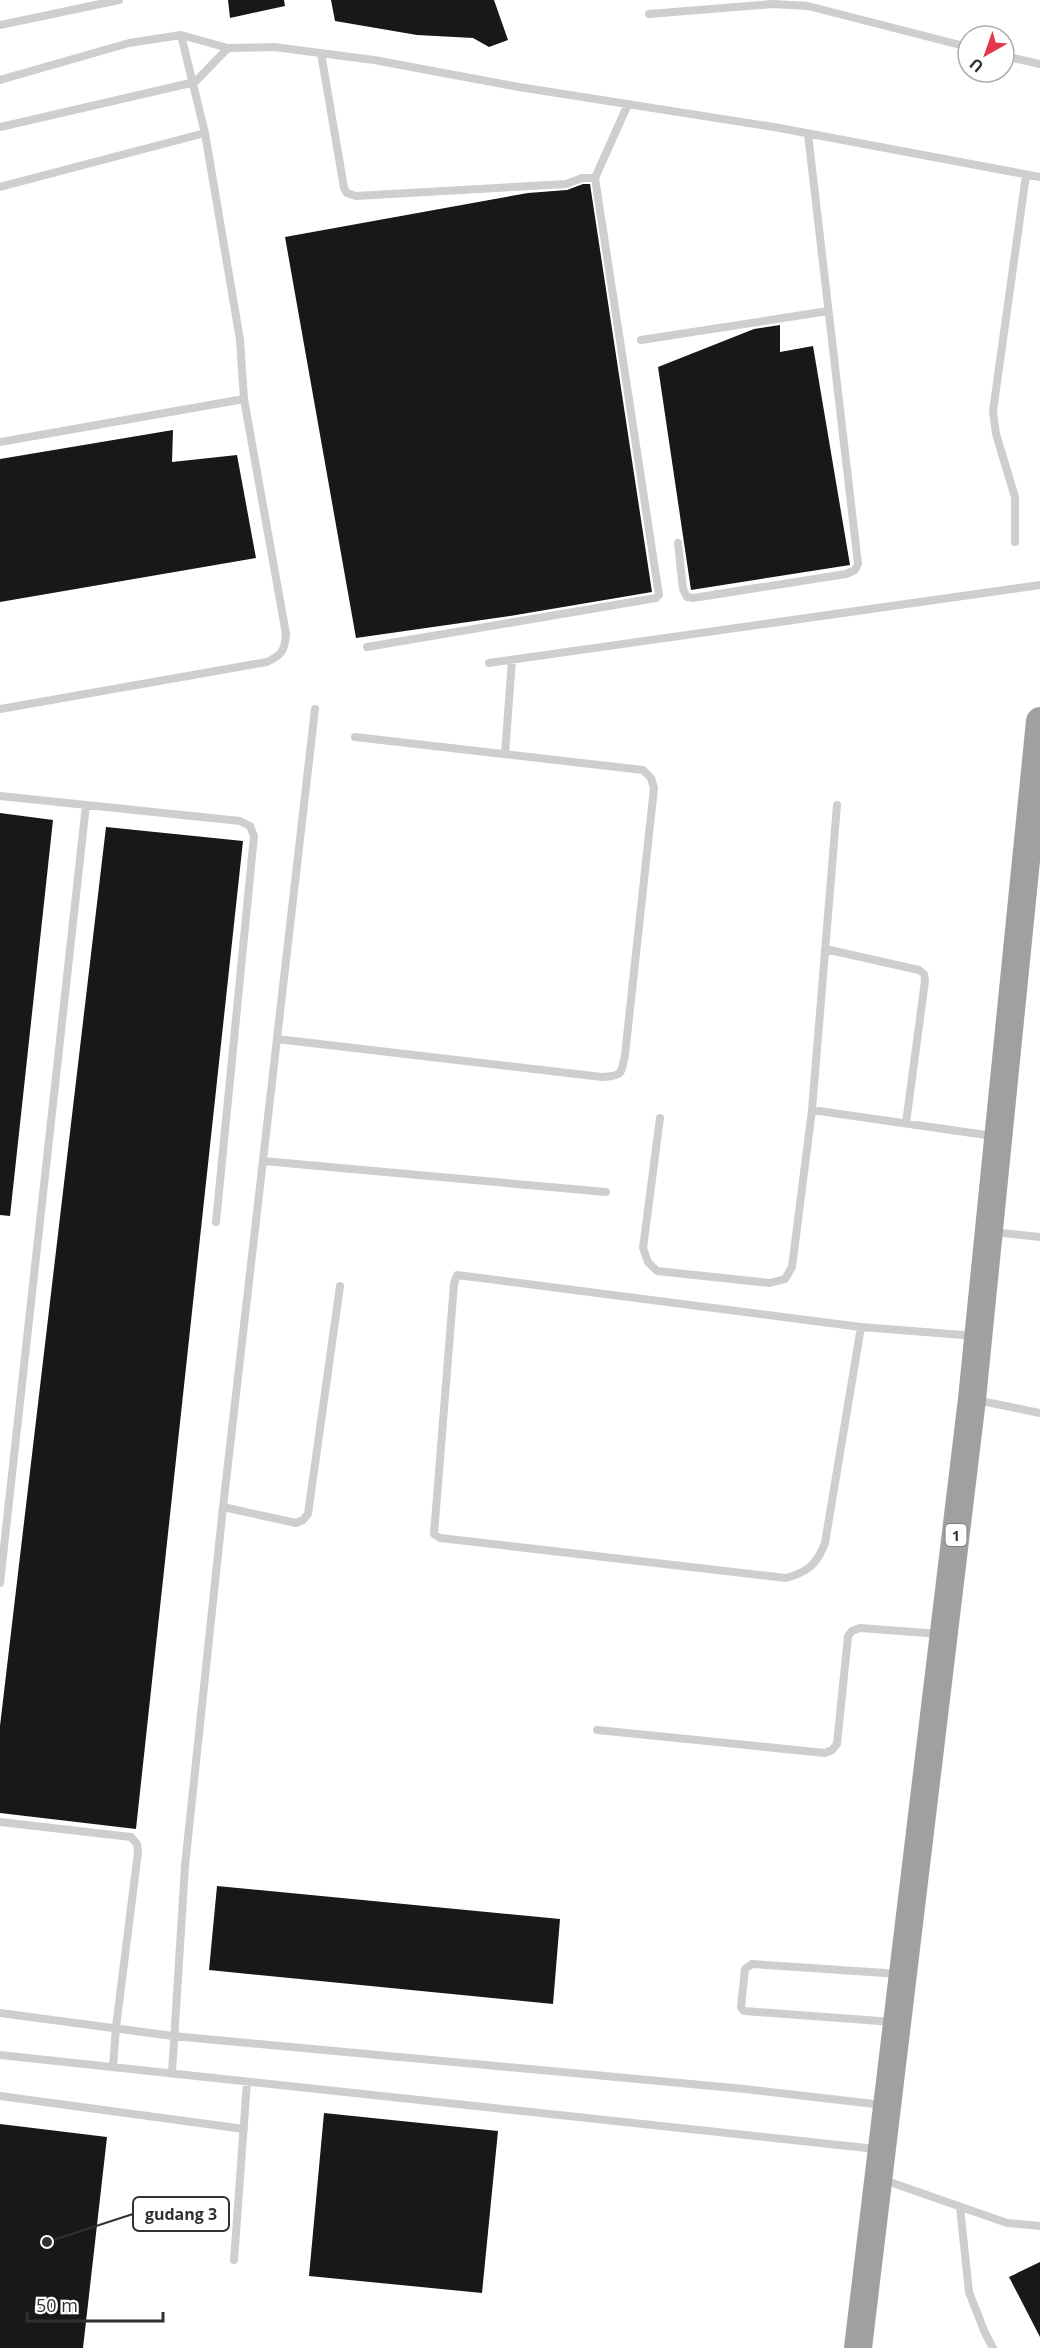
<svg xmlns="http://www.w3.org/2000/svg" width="1040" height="2348" viewBox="0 0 1040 2348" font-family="'Open Sans',sans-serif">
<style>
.building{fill:#181818}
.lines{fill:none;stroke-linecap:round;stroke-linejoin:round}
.service{stroke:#cecece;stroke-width:8}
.trunk{stroke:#a0a0a0;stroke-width:28}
.labels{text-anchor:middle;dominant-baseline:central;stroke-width:6;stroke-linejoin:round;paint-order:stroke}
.shield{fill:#fff;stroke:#6f6f6f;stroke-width:1.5}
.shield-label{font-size:14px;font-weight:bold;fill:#313131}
.leader{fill:none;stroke:#313131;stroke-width:2}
.callout-dot{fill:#313131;stroke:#fff;stroke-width:2}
.callout{fill:#fff;stroke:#313131;stroke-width:2}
.callout-label{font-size:16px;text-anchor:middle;font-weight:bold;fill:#313131}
</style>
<rect width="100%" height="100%" fill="#fff"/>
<path class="building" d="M228,0H284L285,6L230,18Z
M331,0H494L508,40L489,47L473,38L417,35L335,21Z
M583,184H590L652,592L510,616L356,638L285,237L528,193L567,190Z
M780,325V352L813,346L850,565L691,590L658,367L754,329Z
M173,430L172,462L237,455L256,558L0,602V459Z
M0,813L53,820L10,1216L0,1215Z
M106,827L243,841L136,1829L0,1813V1726Z
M217,1886L560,1919L553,2004L209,1970Z
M324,2113L498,2131L482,2293L309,2276Z
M0,2124L107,2137L83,2348H0Z
M1040,2262V2337L1009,2277Z"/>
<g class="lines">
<path class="service" d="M649,14L773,4L808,6L968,47
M0,25L119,0
M321,53L344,188L347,193L356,196L566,184L582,178H595L628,104
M1004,56L1040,64
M0,80L129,43L181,35L228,48
M0,127L195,82L228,48L274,47L374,60L519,87L774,127L1040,177
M0,187L205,133
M641,340L828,311
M0,442L244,399
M1015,542V497L996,434L993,411L1026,175
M678,543L683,589L687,597L693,598L846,574L855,570L858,564L808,134
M367,647L656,598L659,595L595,178
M489,663L1040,585
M0,709L267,662C282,655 285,650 286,634L244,399L240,340L205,133L181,35
M505,754L512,660
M0,796L240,821L250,826L254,836L216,1222
M837,805L812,1110L993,1136
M825,949L919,970L924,974L925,981L906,1123
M277,1039L602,1077C623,1076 621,1074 625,1055L654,788L651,778L643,770L355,737
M660,1118L643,1248L648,1262L657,1271L770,1283L785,1279L792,1267L812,1110
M263,1161L606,1192
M993,1232L1040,1237
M861,1327L825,1543C817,1564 808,1572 786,1578L440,1538L434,1534L454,1284L457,1275L861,1327L976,1336
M976,1400L1040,1413
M223,1507L296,1523L303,1520L308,1514L340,1286
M0,1583L86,805
M597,1730L825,1753L832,1750L837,1744L848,1636L852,1631L860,1628L940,1634
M0,1822L131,1837L137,1844L138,1852L116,2027L113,2067
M0,2013L173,2036L745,2089L883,2105
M893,2022L744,2011L741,2007L745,1969L752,1964L900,1974
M0,2055L876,2149
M172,2073L185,1866L223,1507L315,709
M0,2096L244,2129
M884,2180L1007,2223L1040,2226
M960,2207L969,2292L985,2333L993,2348
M234,2260L247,2082"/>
<path class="trunk" d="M858,2348L972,1399L1040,721"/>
</g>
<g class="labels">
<rect class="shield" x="945.5" y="1524" width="21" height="22" rx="4.5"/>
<g class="shield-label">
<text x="956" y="1535">1</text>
</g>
</g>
<path class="leader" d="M47 2242L133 2214"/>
<circle class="callout-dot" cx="47" cy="2242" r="6"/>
<rect class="callout" x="133" y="2197" width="96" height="34" rx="6"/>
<g class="callout-label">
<text x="181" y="2220">gudang 3</text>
</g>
<g transform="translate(986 54) rotate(220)"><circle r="28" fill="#ffffff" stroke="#adadad" stroke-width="1.5"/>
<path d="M0-4.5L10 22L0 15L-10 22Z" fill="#e3384b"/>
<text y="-9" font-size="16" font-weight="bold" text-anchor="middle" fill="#313131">U</text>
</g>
<path d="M27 2312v9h136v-9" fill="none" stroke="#313131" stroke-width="3"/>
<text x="36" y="2312" font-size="18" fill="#313131" stroke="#ffffff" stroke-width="4.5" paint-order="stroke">50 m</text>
</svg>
